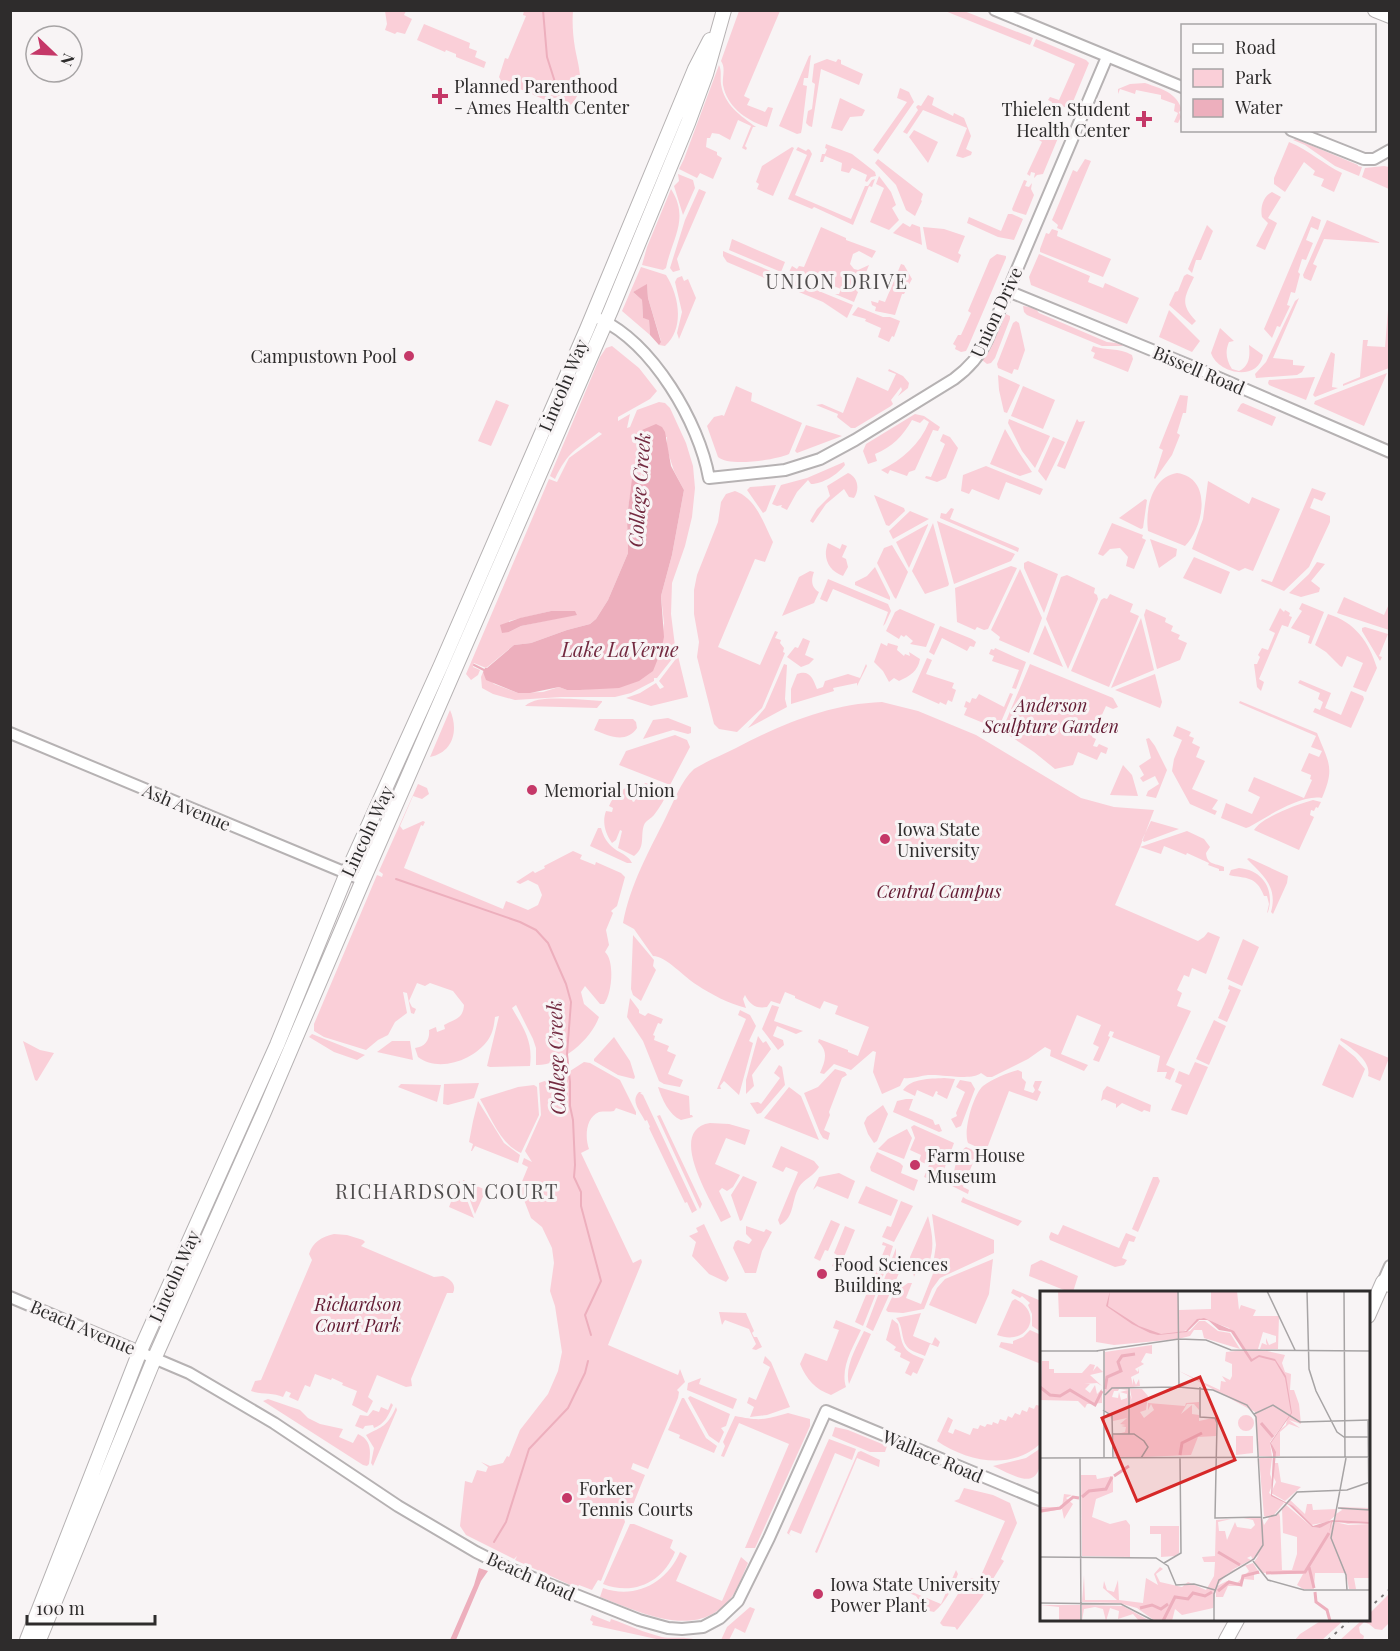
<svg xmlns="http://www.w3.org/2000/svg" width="1400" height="1651" viewBox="0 0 1400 1651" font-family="'Playfair Display',serif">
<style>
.green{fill:#facfd8;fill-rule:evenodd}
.water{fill:#edafbd}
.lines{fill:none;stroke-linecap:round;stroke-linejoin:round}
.stream{stroke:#edafbd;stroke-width:2}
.minor-casing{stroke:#b6b2b3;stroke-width:14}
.major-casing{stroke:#b6b2b3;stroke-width:16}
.minor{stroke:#fff;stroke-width:10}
.major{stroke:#fff;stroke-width:14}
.rail{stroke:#797676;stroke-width:2;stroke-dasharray:3 6;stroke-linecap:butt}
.poi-dot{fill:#c53868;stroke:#f8f4f5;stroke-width:2}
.labels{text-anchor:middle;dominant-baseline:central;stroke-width:6;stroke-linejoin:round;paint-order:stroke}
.poi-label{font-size:18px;fill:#2e2c2c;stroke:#f8f4f5;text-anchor:start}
.street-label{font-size:18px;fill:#2e2c2c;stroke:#f8f4f5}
.park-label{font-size:18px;font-style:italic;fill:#621a32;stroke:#f8f4f5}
.neighbourhood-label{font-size:20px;letter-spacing:1.5px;fill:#504d4d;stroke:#f8f4f5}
.water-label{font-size:20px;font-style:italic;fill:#732a40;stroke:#f8f4f5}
.inset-river{fill:none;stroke:#edafbd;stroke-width:3}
.inset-road{fill:none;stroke:#a7a4a5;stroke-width:1.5}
.view{fill:#d62828;fill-opacity:0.15;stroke:#d62828;stroke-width:3}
.inset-edge{fill:none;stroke:#2e2c2c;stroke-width:3}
</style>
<rect width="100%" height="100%" fill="#f8f4f5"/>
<path class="green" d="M385,11H406L404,15L412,19L405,34L397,32L395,34L385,30L387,24Z
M524,11H573C572,23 573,36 575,48C579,70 588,93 566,109L520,89L503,84L499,77L505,58L508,59L526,16L523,15Z
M739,11H780L744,96L750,99L747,105L765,112L768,107L773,108L767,127C747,121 727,107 723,85C722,77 726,68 721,61Z
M945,11H964L1033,38L1030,45Z
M424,24L470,43L469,48L477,51L475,57L486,62L484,68L456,57V54L446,50L445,52L417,40Z
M1036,39L1086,60L1089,63L1070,109L1059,105L1054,118L1047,115L1052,102L1048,100L1050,97L1059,100L1075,64L1033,46Z
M811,55L808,78H804L803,85L807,86L802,128L801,133L797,134L779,126L809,56Z
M827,59L836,62L838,59L841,60V64L863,74L859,85L821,69L812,127L809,126L806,123L808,111L812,109L815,84L812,82L814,64Z
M719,65C722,71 720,77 721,84C724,105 741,116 756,127H753L745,146L747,148L746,150L742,148L751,126L738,120L730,140L719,134L712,133L710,138H707L706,147L717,152V155L722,158L713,179L700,173L697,178L679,169L684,159Z
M1145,83C1162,89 1176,92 1182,110L1179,112L1181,117L1178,123L1174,122L1178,113L1174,111L1175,104L1161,99V95L1136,90L1135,94L1120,89L1118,94V89L1130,84Z
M900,88L909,92L914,102L878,154L873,150L907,102L897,98Z
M928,95L934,98L932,105L953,116L954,113L964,118L971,136L966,149L972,152L971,155L963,158L956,156L967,128L923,110L907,134L903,132L918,110L916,107L918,105L921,106Z
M840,98L865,110L862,116L850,117L842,131L831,128Z
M1046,125L1050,126L1048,132L1058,138L1043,174L1037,175L1034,178L1035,173L1031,172L1030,176L1027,174L1042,142L1039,140Z
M914,130L938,142L928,163L909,137Z
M1296,139L1358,165V166L1362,167L1359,176L1335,166L1305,145L1293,140Z
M1289,142C1309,150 1323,164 1342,173L1334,192L1321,186L1324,179L1313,175L1315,171L1304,162L1285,192L1274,184V178Z
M826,144L852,154L875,172L876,176L871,177L867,182L865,181L867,175L852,168L849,173L841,171L842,163L825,156L823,162H820L822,154H825L827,149L825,148Z
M792,147L794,148L773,196L757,189L759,184L756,182L762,166Z
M798,147L806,151L808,149L810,150L812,154L795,195L851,219L865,186H868L872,180L875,179L872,187L869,186L853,225L814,207L812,209L788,199L807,155L796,150Z
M878,159L923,194L921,200L922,201L915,216L906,210L896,185L875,163Z
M1085,159L1091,161L1062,230L1057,228L1058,225L1052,220L1073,170L1077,172Z
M1384,166L1389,167V189L1362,177L1365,168Z
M678,174L693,180L695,188L683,215L674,186L679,181Z
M879,176L891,192L896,205L892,208L899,220L889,230L870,222L884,188L876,184Z
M1024,180L1027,181L1025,186L1029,187L1032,183L1031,189L1034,195L1026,215L1013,211L1012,209Z
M671,189C690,219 672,238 666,268L663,270L642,265L647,247Z
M699,189L706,192L677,259L680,270L673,272L670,268L685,220Z
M1272,192L1281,197L1268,218L1277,223L1265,250L1256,246L1268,223L1262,217C1260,208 1263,196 1272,192Z
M1008,214H1012L1023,219L1014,240L998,237L967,223L969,217L1001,231Z
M1312,216L1321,220L1318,230L1311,227L1306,240L1313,243L1306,260L1302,259L1298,272L1300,274L1295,293L1291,292L1287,305L1290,306L1280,327L1277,326L1272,338L1264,329Z
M1327,220L1381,243L1324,239L1313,264L1317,266L1311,281L1304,278L1303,275Z
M903,223L910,227L912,224L920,227L922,245L893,233Z
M1207,225L1213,231L1201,260H1196L1192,273L1188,269Z
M821,227L846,238V240L876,251L872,258L859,251L853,254L850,264L854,269L858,270L869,265L854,302L835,294H839L841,289L811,277L808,282L788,274L792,266L797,269L799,266L804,267Z
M923,227L944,229L965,236L958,253L961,255L958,263L927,249Z
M1052,229L1058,231L1057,236L1111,259L1103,277L1040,252V249L1046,233L1049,234Z
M732,239L785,262L781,272L729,250Z
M723,251L780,275L779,283L774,274H766L767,279L727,262L723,256Z
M997,254L1006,256V258L968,347L966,351L961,352L955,349L956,346L953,344L958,335H961L971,313L968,311L990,259Z
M1039,254L1090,276L1088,282L1103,288L1105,283L1139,298L1127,324L1031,285L1029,277Z
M901,264L904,265L912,279L904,294H902L895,315L875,311L876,307L872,305L871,301L878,303L879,300L885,302Z
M641,267L666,275C679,295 685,328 665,346L659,345L661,341L648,298L647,285L633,292L642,300L643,318L649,319L650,335L622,311Z
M1187,274L1194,277C1185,297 1179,303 1196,321L1192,325L1169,305L1175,292L1178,291L1184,276Z
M682,276L684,281L688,279L696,298L679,339L677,333L682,312L675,282L677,278Z
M787,278L853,305L847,318L823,302L782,285L784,279Z
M1299,298L1273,358L1293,360V365L1305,366L1302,372L1297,375L1256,378L1255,374L1266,362L1295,301Z
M1023,306L1035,308L1039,313L1107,342L1124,344L1122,346H1102L1027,315L1024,312Z
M858,307L883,317H890L900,321L894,337L892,336L889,342L878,337L881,328L865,321L866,319L852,315Z
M1169,310L1200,341L1192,352L1159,337Z
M1388,310L1389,368L1343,386V384L1360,377L1363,340H1368L1367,346L1385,347Z
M1006,314L1010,316V319L995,358L991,363L987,364L982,360Z
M1016,321L1019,323L1025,350L1018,370L1014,369L1012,374L998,368L997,364L1013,323Z
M1220,328L1234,341L1229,342C1225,351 1226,360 1232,369L1239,371C1250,366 1250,355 1249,345L1263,355C1258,382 1218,374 1211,353Z
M612,346L639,368L657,391L650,399L618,417V421L630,414L627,428L630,427L637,410L659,402L665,403L670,408L686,443L693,466L695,488L692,517L685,546L672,583L671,614L676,654L657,678H654V681L631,693L615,697H561L515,700L493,694L482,688L481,677L483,672L494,684L518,693L543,692L559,687L567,690H580L606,687L661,651L664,623L661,596L672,555L684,490L674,471L667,449V437L638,446L648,477L645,478L641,474L631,488L627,517L628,553L608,600L596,619L590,624L567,630L531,643L514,645L486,668L474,663L473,667L480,670L478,675L471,680L466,674L549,479L557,482L569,458L602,434L599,432C576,450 568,451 555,479L550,476L600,357L606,348ZM551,611L577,614L521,626L509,632V621Z
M1093,346C1107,351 1118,347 1132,355L1133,359L1128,372L1093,358L1095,353L1091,351Z
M1331,352L1335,354L1332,387L1338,388L1315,397L1313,395Z
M889,369L903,376L909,383L908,388L898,396L902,390L901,387L891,400L893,404L891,406L855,428H851L837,417L838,414L816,405L822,404L843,413L857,377L888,391L896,374L888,371Z
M1387,373L1364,426L1314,404L1315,401Z
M998,375L1020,385L1007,413L1004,412L999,390Z
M1315,377L1306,400L1269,385L1268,383L1269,380Z
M736,386L752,393L751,401L802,423L789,454C776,460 729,467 718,457L707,426L714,417L722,415L724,416Z
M1023,386L1055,400L1043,429L1011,416Z
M1180,395L1188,396L1186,413H1183L1177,433L1180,435L1172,455L1155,479L1154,478L1163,450L1159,448Z
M496,400L509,405L491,446L478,441Z
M1243,403L1276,417L1272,426L1237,411L1241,404Z
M915,414L924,416L940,427L938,431L933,430L915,470L909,472L907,476L890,470L888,474L881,470C902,460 920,444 929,422L924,419L920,423L912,420C903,436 892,447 875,454L877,461L868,464L863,451L866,444Z
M1009,419L1050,436L1035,468L1022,451L1008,423Z
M1077,419L1079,422L1085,421L1065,469L1057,466Z
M806,425L842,436L797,453L795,451Z
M1005,429L1018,451L1032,472L1020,476L990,464Z
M943,434L950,437L958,448L946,478L937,482L925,478L926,476L931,477L945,444L940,441Z
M1053,437L1065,442L1046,481L1038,471Z
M844,462L845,465C838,474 823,484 811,484L808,480L797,492L787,510L781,507L782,505L777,506L772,504L781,485L807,478Z
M986,466L1043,489L1040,495L1006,482L999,500L972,489L969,494L961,491L963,475Z
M848,473C858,477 860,489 854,498L849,497L844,489L826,504L813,523L810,521L817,509L830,496L827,486Z
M1177,473C1213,478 1204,527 1185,546L1148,531C1145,509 1152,477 1177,473Z
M1208,481L1249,504L1252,497L1280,509L1253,571L1245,568L1239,571L1192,549L1203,519Z
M776,485L766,511L763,513L747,490L750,487Z
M1312,488L1326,493L1322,501L1314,498L1310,508L1330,516V522L1309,567L1284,591L1261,581L1262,579L1272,582Z
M735,491C756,498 764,524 773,542L765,562L755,559L718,647L760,665L775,631L778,632L775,638L781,640L780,643L784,648L783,652L785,653L762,708L737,732L719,729L714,724L697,657L699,642L694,614V590L697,575L718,522L721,502L726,494Z
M874,495L904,508L905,511L889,526L886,525Z
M1145,499L1147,500L1143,528L1141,529L1119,518Z
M951,508L954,509L950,519L1019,548L1018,552L940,518L941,513L946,514Z
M910,511L929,519L893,539L889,531Z
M937,521L1015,554L1011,561L954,584Z
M933,523L949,584L948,586L925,594L912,571Z
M1112,523L1143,535L1142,538L1146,540L1134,569L1126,566L1128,557L1120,548L1110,549L1103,556L1098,554Z
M928,524V525L909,568L896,542Z
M1150,539L1177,549L1176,556L1159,568Z
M828,543L840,549L842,544L847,546L842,557L846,559L848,567L843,576C829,571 822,558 828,543Z
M892,545L908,572L896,599L894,597L877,563L884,548Z
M1194,557L1230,572L1221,594L1183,578Z
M1028,561L1058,574L1044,613L1024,568V563Z
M1317,562L1325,564L1311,581L1320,588L1319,592L1301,597L1289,593L1309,574Z
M1011,566L1017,568L988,629L984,630L977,627L975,630L957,622L955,588Z
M875,567L890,597V600L855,585V582L867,576Z
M1020,569L1042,618L1029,653L999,640L1000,637L991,630Z
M810,571L814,572C811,580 811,587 819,592L814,603L782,616L799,577Z
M1067,575L1095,588L1094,593L1097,595L1098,599L1068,669L1046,619L1061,577Z
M828,579L888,604L891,611L885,624L883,626L888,612L833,589L827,602L820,599Z
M1110,594L1133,604L1130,612L1139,616L1109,687L1071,671L1101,600L1104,598L1107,599Z
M1344,597L1384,615L1389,604V630L1337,613Z
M1302,603L1324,612L1311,644L1308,643L1310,636L1291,628L1302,611L1299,609Z
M1280,608L1284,612L1285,610L1290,613L1289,616L1292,617L1288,627L1282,625L1259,679L1264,682L1261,691L1257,687L1254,664H1257L1260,657L1258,655L1262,648L1268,650L1275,633L1269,630Z
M900,609L935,624L926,647L910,644L913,641L906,635L904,637L901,635L899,639L886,631L895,612Z
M1146,609L1166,618L1165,622L1173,626L1171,631L1180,635L1178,639L1187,643L1180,660L1157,669L1144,615Z
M1328,614C1355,622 1369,642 1377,668L1366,692L1353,687L1363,663L1347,656L1342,667L1340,666L1326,652L1315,645Z
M1141,618L1154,670L1111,688Z
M1045,625L1063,667L1033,654Z
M940,626L972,639L976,642L974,647L970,646L967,651L942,638L934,655L929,652Z
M1365,627L1388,634L1379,656L1382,657L1380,661L1362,631V628Z
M803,638L810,641L805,655L814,659L809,664L801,667L787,657L795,647L798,648Z
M881,643L887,646L888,643L898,646L897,650L904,656L905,654L910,656L909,652L920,659C918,671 910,676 899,681L894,678L889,682L883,671L874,662Z
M995,648L1026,662L1016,689L1012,688L1019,670L992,661L994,656L989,654L991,649L994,650Z
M678,656L688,697L651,706L626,698L640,693L656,683L660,689L664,687L659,681Z
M927,658L932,660L926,674L954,683L952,688L956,690L952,702L948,700L946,705L940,702L939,704L912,692Z
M784,664L787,665L785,699L787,707L748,728L765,708Z
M866,664L867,666L857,686V683L833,688L834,691L791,704V689L797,674C810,669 813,679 817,689L823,687L825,681L848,674L860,678Z
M1030,664L1113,698L1118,707L1113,709L1106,706L1101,717L1098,715L1095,722L1091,721L1089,726L1092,728L1090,733L1093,734L1092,737L1096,739L1093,746L1097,747L1099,744L1108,748L1106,754L1101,752L1097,760L1078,752L1073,765L1055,769L1034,752L1007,734L1003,728Z
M1155,674L1162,702L1160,708L1115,690Z
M1300,680L1331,693L1325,708L1341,715L1351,691L1363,696L1364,699L1351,728L1313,712L1315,708L1320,710L1323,702L1318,699L1320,693L1298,683Z
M1010,693L1013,694L998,729L964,715L967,708L964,707L966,701L970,703L972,698L976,699L979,694L1004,707Z
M574,699L602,701V702L597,708L525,706C536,696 560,699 574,699Z
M1240,701L1317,733C1329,763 1335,768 1322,798C1301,794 1267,817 1249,827L1246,828L1221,818L1226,803L1252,814L1260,797L1248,791L1254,777L1304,798L1312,780L1310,779L1311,775L1301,771L1309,753L1319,757L1322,751L1311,747L1316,736L1239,703Z
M882,702L918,711L976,735L1081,798L1114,807L1154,810L1140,847L1187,831L1204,839L1210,847L1206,853C1207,865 1215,863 1224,867V871H1219V869L1208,865L1209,863L1187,853L1186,855L1164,846L1161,854L1140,847L1115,905L1198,941L1204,937L1208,932L1220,937L1206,974L1192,968L1189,977L1184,975L1177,990L1182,993L1177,1006L1191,1011L1166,1065L1175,1069L1170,1080L1165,1078L1167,1072H1157L1160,1056L1112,1037L1114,1032L1110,1031L1108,1036L1110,1037L1099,1062L1093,1060L1099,1047L1093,1044L1101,1025L1077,1015L1061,1054L1088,1065L1084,1071L1050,1056L1051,1050L1045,1047L1028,1059L992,1077H987L981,1073C972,1081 943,1074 928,1075C920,1076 912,1079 904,1078L900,1086L882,1094L873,1072L876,1052L873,1051L851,1070L834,1064L824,1074L820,1073C825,1062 829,1051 818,1042L819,1039L848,1050V1052L858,1056L869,1027L835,1014L838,1006L824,1001L820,1009L795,998V996L785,992L780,1004L771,1001L767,1007C756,1009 750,1005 745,995L743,999L746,1008C728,1003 712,995 697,985C685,978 666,956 653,956L634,929L623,923C630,885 649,851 666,817C674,801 681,781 694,769C707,761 722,755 736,748C782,724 829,704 882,702Z
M450,710C459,730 453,753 430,757Z
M668,718L691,727V733L688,734L673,730L643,739L653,720Z
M599,719H633L636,722L637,728C626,744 609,736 594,730Z
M1177,726L1191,732L1189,736L1194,738L1192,743L1200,747L1196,757L1205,761L1192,789L1218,800L1212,809L1217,811L1215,815L1190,804L1172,771L1174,759L1182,740L1173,736Z
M675,735L687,740L690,747L670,785L619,765L626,751Z
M1149,738L1155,746L1167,770L1156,798L1146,796L1148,791L1159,784L1155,776L1143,782L1140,778L1144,775L1139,766L1151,758L1146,739Z
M1123,765L1132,775L1138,796L1110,795Z
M639,783L632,801L634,802L645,783L662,786L669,789C665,799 660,807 654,815C651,819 646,820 644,825C640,836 646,847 634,856L618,848L622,831L620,830L616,840L612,843C605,833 602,822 606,811L612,812L613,808L609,806C614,793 626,786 639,783Z
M418,784L427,788L429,794L422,799L413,796L400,826L403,830L423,821L425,822L423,826L421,825L404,868L503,909L506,901L528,910L538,905L542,895L538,885L528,880L520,884L516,882L533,871L535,873L545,868L544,866L573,851L582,855L580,859L595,865L596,862L621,873L625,877L617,906L611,911L613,913L606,930L609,945L605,952C615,961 612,994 604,1004H600L585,986L581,992L584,1004L599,1017C591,1040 560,1066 536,1065V1048L533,1039L516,1005L512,1008C524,1029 533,1041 530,1066L490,1067L487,1066L499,1016L495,1017C494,1025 493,1033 488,1040C474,1060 439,1073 418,1057L415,1048C426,1047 430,1039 429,1030L436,1027L437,1032L445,1029L444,1025C455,1019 463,1019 464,1005L453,991L430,983L425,986L417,983L409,1001L412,1007L416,1009L414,1014L411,1013L407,993L403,992L407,1013L395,1022L388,1035L378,1040L366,1050L324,1037L314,1031V1024L377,875L382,877L383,874L379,871Z
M1313,800L1321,802L1318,808L1316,807L1314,811L1311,810L1310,815L1314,817L1299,850L1254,830C1262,817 1298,804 1313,800Z
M1151,821L1179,829L1144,842L1142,840Z
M598,828H601C608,854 626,850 632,863H627L590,846Z
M1249,858L1288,876L1287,883L1273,914L1271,912C1278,887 1263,875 1247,859Z
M1239,868C1263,870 1275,890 1268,912L1267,913L1269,904L1267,896H1264C1256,875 1246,879 1229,875L1231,870Z
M633,935L654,960L653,966L656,970L641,1001L633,995L631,989Z
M1243,939L1259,947L1242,986L1227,979Z
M1229,985L1241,990L1227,1022L1218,1018L1230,990L1228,989Z
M630,998L639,1010V1013L645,1016L648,1013L663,1019L661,1024L658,1023L653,1035L655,1036L654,1040L669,1046L667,1051L676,1055L668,1074L683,1080L680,1087L664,1084L659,1081L643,1041L627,1017Z
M772,1005L779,1007L774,1021L803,1031L796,1034L777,1026L773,1036L783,1040L784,1045L778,1050L762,1029Z
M740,1010L750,1015L756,1026L749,1041L753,1043L739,1095L724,1081L720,1086L721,1089H717L746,1019L738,1015Z
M1214,1020L1226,1026L1209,1065L1196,1059Z
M312,1034L365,1055L357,1060L334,1052L309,1037Z
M758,1036L763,1043L766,1041L771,1049L752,1075L754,1086L746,1094V1080Z
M614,1037L630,1061L635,1077L634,1079L618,1075L594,1061V1059Z
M1341,1038L1389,1058L1380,1081L1368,1076C1372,1061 1351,1048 1340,1040Z
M23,1041L40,1050L54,1053L37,1081L35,1080Z
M392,1041H410L413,1060L377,1052Z
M1339,1044L1355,1057L1365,1069L1353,1098L1322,1085Z
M280,1050L286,1052L182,1281L180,1280L183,1270Z
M584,1062L590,1063L620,1080L636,1112V1115L616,1108L614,1111C610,1112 603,1111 599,1112C585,1118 585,1138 589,1149L581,1153L633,1263L641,1259L642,1262L608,1345L678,1375L680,1369L685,1382L677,1390L679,1392L678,1398L648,1469L633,1463L631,1469L645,1475L628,1517L624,1518L625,1522L601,1581L598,1580L592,1590L579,1585L577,1588L515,1560L517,1556L514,1559L466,1535L460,1526L465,1481L472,1483L477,1470L486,1472L488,1467L481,1462L490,1466L503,1463L507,1456L509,1457L520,1430L548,1394L558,1371L562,1352L555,1306L550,1291L554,1263L552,1248L542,1227L531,1218L524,1200L516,1196L528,1167L522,1164L524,1158L532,1162L525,1151L541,1115L539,1083L567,1073Z
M1195,1062L1208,1067L1187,1115L1171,1110L1182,1085L1175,1082L1179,1071L1189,1075Z
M779,1065L782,1067L785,1085L761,1113L757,1114L750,1103L758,1102L761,1104L780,1078L774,1073Z
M835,1069L845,1072L847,1075L842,1078L829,1112L830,1115L824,1130L830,1133L828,1140L823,1138L820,1133L804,1093L818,1087Z
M1018,1070L1022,1072V1078L1026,1082L1024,1090L1033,1093L1035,1090L1033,1086L1035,1081H1042L1038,1090L1041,1092L1037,1101L1009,1091L986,1151L968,1143C963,1131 973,1095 983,1086C992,1079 1007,1073 1018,1070Z
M944,1078L955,1079L947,1099L937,1094L938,1092L936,1091L933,1097L917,1090L915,1096L903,1090C912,1078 929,1079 944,1078Z
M960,1080L971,1082L975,1089L961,1126L956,1128L951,1119L957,1116L956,1113L965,1092L956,1087Z
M479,1083L474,1098L448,1105L443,1104L444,1084Z
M401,1084L441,1085L437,1102L398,1087Z
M534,1085L537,1087L539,1115L521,1153C500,1144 491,1117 480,1099L518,1087Z
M1107,1086L1151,1105L1150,1112L1144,1110L1142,1112L1122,1103L1116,1108V1104L1104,1099L1101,1101L1103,1091Z
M658,1087L689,1096L690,1115H692L693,1117L681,1120C669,1115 662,1099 658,1087Z
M789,1087L801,1096L819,1140L764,1118Z
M639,1092H642L640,1093L643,1095L697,1210L692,1213L687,1202L685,1203L649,1128L650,1127L647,1120L645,1121C640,1111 630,1101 639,1092Z
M906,1099H913L909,1110L933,1120L935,1125L939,1124L942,1131L939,1132L893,1112L897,1101Z
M478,1101L504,1143L520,1155L518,1163L475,1146L472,1151H471L473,1144L469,1142L473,1121Z
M883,1105L888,1114L877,1141L874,1143L868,1134L864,1123L867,1117Z
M660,1115L702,1204L700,1209L657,1116Z
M710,1123L729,1124L750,1130L745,1145L726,1138L715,1164L740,1175L733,1187L727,1191L722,1188L719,1191L731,1217L721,1222C711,1200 666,1130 710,1123Z
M914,1125L954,1143L939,1183L924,1177L929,1165L919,1161L921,1155L910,1150L915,1138L911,1127Z
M907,1129L912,1138L904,1159L878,1149L888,1139Z
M781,1146L814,1161L819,1167C814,1176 804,1179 799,1187C791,1201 795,1217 780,1225L778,1220L798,1172L786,1167L783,1172L772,1167Z
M966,1147L986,1156L985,1159L980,1156L975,1158L963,1187L969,1190L968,1194L952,1186C954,1173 955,1155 966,1147Z
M877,1152L900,1163L903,1166L901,1173L918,1180L914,1191L871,1171L870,1167Z
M839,1173L855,1181L848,1199L817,1186L813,1190L819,1177Z
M743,1176L757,1182L742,1220L740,1221L731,1195Z
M1153,1177H1158L1160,1181L1138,1232L1132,1229Z
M463,1180L486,1190L475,1214L463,1181Z
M459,1181L460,1182L474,1218L449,1207Z
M866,1186L898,1200L891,1216L858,1203Z
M963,1197L966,1199L1022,1221L1018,1226L961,1202Z
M901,1201L913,1206L894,1242L882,1237L887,1226L891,1227Z
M932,1214L994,1240V1253L940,1278L932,1289L924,1309L903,1313L888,1312L886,1310L894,1293L908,1283H912L906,1298L921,1304L936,1266L933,1265L936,1245Z
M928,1216C932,1232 935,1246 929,1263L921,1260L914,1277L910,1257Z
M831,1220L840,1224L828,1251L825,1250L820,1261L814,1258Z
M704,1224L729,1278L726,1282L709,1274L692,1256L696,1242L689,1236L698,1232L696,1228Z
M1063,1225L1119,1248L1126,1233L1136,1237L1134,1242L1129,1241L1122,1258L1127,1260L1124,1265L1115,1267L1050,1240L1049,1237L1051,1232L1058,1235Z
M746,1226L764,1232L766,1229L772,1232L762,1251L756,1273H745L733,1248L735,1242L738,1240L749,1244L752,1240L746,1234Z
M845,1226L855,1230L839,1269L832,1266L837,1255L834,1253Z
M334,1234L347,1235L363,1240L365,1242L361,1246L434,1277L443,1276C450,1279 457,1284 453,1293H447L444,1300L411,1379L412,1386L406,1387L377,1375L368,1397L373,1401L367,1413L352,1405L357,1391L342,1385L343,1383L332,1378L331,1380L315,1374L310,1387L305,1385L298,1401L289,1397L291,1393L286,1391L283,1397C273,1392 262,1395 251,1391L255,1381L261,1380L312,1260L309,1254C313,1242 321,1237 334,1234Z
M883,1242L893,1246L885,1271L863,1326L855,1322L886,1246L882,1245Z
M896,1248V1258L900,1271L873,1331L866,1327Z
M993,1259L989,1294L976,1324L929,1305L937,1288L945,1279Z
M1041,1260L1078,1276L1073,1292H1069L1029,1276L1031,1265Z
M1013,1289L1041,1301V1332L1032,1326V1314L1028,1305L1030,1303L1022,1296L1020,1298L1011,1293Z
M1015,1299C1044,1312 1029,1347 997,1335L1012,1301Z
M719,1312L746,1313L754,1331L752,1333L754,1337H757L762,1347L756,1350L752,1349L756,1344L749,1329L725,1320L722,1325Z
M921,1313L913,1336L932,1344L935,1337L940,1342L938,1347L930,1344L925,1356C921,1354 914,1352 911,1350C899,1342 905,1327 896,1318Z
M892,1319L898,1324C903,1346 901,1351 924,1359L917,1374L913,1372L911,1376L905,1373L910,1362L900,1357L901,1353L894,1350L896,1347L886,1340Z
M836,1320L861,1330C853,1347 840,1368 846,1387L831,1395C815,1389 807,1380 800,1364L805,1353L827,1361L839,1330L833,1328Z
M1030,1330L1041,1335V1364L999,1347L1001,1342L1013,1344V1341L1023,1337Z
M864,1331L871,1334L849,1384C844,1367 857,1346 864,1331Z
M765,1356L771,1362L790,1407L767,1415L750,1417L754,1407L747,1403L749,1397L756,1400L770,1367L763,1363Z
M701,1378L699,1384L737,1399L733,1409L687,1390L688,1383Z
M690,1396L730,1414L726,1426L721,1428L724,1432L719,1443L709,1436L688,1398Z
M682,1398H684L706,1438L717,1446L714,1453L679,1438L680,1435L668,1430Z
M268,1399L300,1410L308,1418L320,1424L343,1429L339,1437L353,1443L358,1434C371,1440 371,1450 369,1464L367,1466L363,1465L263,1401Z
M391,1403L393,1405C388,1416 385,1424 374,1428L373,1425L365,1426L363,1429L355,1426L360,1415L368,1416L373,1410L379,1412L381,1407L388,1410Z
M1036,1405L1041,1406V1443C1012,1471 968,1462 937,1441L948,1417L953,1420L948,1432L953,1434L955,1429L970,1435L973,1428L978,1429L980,1425L985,1427L987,1424L992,1425L993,1422L998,1424L1000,1419L1006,1421L1008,1416L1012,1418L1015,1413L1020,1415L1022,1410L1027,1412L1029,1407L1034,1409Z
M396,1407L397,1410L373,1466L371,1463L374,1448L366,1435C383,1426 387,1427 396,1407Z
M788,1413L810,1419V1426L755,1548H745L789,1444L739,1423L724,1457L721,1456L725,1446L723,1442L735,1416C760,1421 764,1420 788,1413Z
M835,1427L848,1430L887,1446L885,1452H870L832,1436Z
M829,1439L856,1449L852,1460L835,1453L801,1534L791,1530L789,1534L791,1536L787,1533Z
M1041,1448C1042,1492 1022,1480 993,1466L1026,1458Z
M861,1451L880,1460L879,1467L857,1458L817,1553L815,1552L858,1452Z
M964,1488L993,1495L1010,1503L1017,1523L1001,1559L1004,1561L982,1597L957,1630L955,1627L943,1626L940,1623L966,1581L971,1578L979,1580L1005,1521L954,1501L959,1499Z
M630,1524H634L673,1540L670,1548L675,1552C663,1582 634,1596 603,1584Z
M680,1552L687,1556L676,1581L722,1601L741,1557L748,1563C744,1572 740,1583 735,1592C702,1644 643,1613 600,1597L603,1588C636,1600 667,1582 680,1552Z
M956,1570L958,1574C953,1587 946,1602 934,1612L925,1610L916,1596L900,1589V1587L941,1604Z
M1389,1594V1623L1382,1630L1375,1629L1369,1624L1364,1622L1359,1627L1360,1633L1364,1636L1363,1640H1340L1362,1620H1368L1369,1614Z
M750,1607L755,1609L745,1633L735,1628L729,1640H721L727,1627Z
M592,1615L610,1622L611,1619C628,1625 645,1633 662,1637C673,1639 686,1636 696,1640H661L592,1625L593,1622L590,1620Z
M1322,1620H1344L1322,1640H1295L1300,1634Z"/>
<path class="water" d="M647,284L648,298L661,342L659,345L650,335L649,320L643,318L642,300L633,292Z
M656,424L662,427L665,432L671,466L684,490L672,555L661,596L664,637L661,651L653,671L639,681L619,688L580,690H567L559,687L530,693H518L486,680L483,672L485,668H487L514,645L531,643L567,630L590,624L596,619L608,600L628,553L627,517L632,479L638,474L645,478L648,477L638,440L642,430Z
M551,611H575L577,615L521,626L509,632L502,633L500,625L520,618Z
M479,1568L488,1571L481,1581L456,1640H450L474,1585Z"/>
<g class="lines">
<path class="stream" d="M543,10L547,57L561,101
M474,665L484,670
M396,879L520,922L536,930L548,943L566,984L571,1002L567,1054L570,1082V1106L573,1120L575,1165L574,1177L581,1192V1206L601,1281L585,1315L591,1335
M494,1542L506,1522L529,1449L568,1408L585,1373L588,1361"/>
<g class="minor-casing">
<path id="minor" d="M995,10L1182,87
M1291,130L1364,159H1374L1390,150
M1008,291L1198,369L1390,452
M600,319C653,344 699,422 709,478L785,470L820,459L855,440L954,379C969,368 979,357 987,340L1107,57
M10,733L363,880
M1383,1282L1390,1266
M10,1297L189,1373L274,1423L398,1506L476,1552L508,1568L639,1620L668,1628L682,1629L703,1627L720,1618L738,1601L769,1538L826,1411L1042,1501"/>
</g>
<g class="major-casing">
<path id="major" d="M1375,10L1390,16
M1368,1316L1383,1282L1390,1285
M27,1640L140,1351L277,1045L347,873L441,665L587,329L695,69L710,40
M39,1640L155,1357L264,1112L363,880L611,310L688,123L706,74L724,10
M1226,1640L1237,1620"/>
</g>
<use href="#minor" class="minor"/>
<use href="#major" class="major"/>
<path class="rail" d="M1368,1609L1390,1589
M1328,1640L1350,1620"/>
</g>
<g class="poi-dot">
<path d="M437 87h6v6h6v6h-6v6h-6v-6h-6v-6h6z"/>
<path d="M1141 110h6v6h6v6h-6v6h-6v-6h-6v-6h6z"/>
<circle cx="409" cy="356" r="6"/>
<circle cx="532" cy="790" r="6"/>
<circle cx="885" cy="839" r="6"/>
<circle cx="915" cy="1165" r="6"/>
<circle cx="822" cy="1274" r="6"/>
<circle cx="567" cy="1498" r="6"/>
<circle cx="818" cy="1594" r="6"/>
</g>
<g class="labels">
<g class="poi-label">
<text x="454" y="86">Planned Parenthood<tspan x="454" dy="21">- Ames Health Center</tspan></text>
<text x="1130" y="109" text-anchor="end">Thielen Student<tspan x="1130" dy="21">Health Center</tspan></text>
<text x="397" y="356" text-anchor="end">Campustown Pool</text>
<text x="544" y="790">Memorial Union</text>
<text x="897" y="829">Iowa State<tspan x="897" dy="21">University</tspan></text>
<text x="927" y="1155">Farm House<tspan x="927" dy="21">Museum</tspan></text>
<text x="834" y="1264">Food Sciences<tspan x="834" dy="21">Building</tspan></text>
<text x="579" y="1488">Forker<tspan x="579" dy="21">Tennis Courts</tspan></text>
<text x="830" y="1584">Iowa State University<tspan x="830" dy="21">Power Plant</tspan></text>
</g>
<g class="street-label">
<text transform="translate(996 312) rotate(-65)">Union Drive</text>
<text transform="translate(1199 370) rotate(23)">Bissell Road</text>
<text transform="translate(563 385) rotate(-67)">Lincoln Way</text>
<text transform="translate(187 807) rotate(23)">Ash Avenue</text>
<text transform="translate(367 831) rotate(-65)">Lincoln Way</text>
<text transform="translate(174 1276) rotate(-66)">Lincoln Way</text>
<text transform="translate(83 1327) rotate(23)">Beach Avenue</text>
<text transform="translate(933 1456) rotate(23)">Wallace Road</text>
<text transform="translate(531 1576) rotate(24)">Beach Road</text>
</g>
<g class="park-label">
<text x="1051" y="705">Anderson<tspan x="1051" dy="21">Sculpture Garden</tspan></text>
<text x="939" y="891">Central Campus</text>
<text x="358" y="1304">Richardson<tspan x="358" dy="21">Court Park</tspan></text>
</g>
<g class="neighbourhood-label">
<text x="837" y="280">UNION DRIVE</text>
<text x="447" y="1190">RICHARDSON COURT</text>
</g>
<g class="water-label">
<text transform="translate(638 490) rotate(-86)">College Creek</text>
<text x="620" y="648">Lake LaVerne</text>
<text transform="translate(555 1058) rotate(-92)">College Creek</text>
</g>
</g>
<g transform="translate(1040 1291)">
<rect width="330" height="330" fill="#f8f4f5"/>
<path d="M18,0H138L139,19L171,18V0H197L199,19L201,14L216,19L213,25H239L238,58H220L222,52L227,54L226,51V47L229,54L236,51V45L223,41L218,58L245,64L242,72L245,81L251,83L250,99H254L259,113L261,133L249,129L260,137L249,133L240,141V165L235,166L231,151L241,138L246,134L247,128L230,151L232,166L219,165L215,121L139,80L180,99L181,90L186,91L182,85L190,89L192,85V73L185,70L186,61L205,59L189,37L161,27L150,38L138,42L150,40L159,30H165L178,40L190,42L200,58L164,47L162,39H154L150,45L138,48L74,54L56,51V26H19ZM112,54V63L106,62L101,71L104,73L95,78L98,81L99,77V82L91,86L93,94V87L96,94L99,88L100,95L79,98L78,100H74L72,106L78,107L79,101L81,109L87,107V103L80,101L88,99L80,98H88L92,109L90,98H102L108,105L106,119L100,121L104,127L114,119L111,113L108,119V112L145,115L146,112L159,111V119L154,113H147L141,123L152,114V123L159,124V130L177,126L176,145L158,146L151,164L102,166L106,158L101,166L74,167L73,144L85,141L86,136L81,135L86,134L80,133L87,127L73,130L64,118L65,61ZM2,70H9V78H14V82H42L50,73L55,74L53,80L57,75L63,81L50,84L62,95L57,92L44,93H50L45,98L50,102L55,94L57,103L62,98V112L47,113L45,117L38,110L0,109ZM198 132a8 8 0 1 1 16 0a8 8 0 1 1-16 0ZM196,145H213V162L196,164ZM219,167H232L230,183L233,192L229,202L244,212L233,225L239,222L240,226L242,279H252L257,263V246L243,242L242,218L245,213L272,236L280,237L287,231L271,234L247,211L249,208L265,223L267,213H272L273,219L296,218L300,200L296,223L302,219L299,216L330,217V231L308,233L295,229L296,224L289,230L293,231L292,235L295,231L308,234L330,233V287H314L316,298H309L306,282H275L274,298H263L257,294L263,283L222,282L214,271L219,264L213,269L211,265L207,267L211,269L190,280L213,272L220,283H214V289L204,288L201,295H188L183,306H176V297L173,317L142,324L135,318L132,330H115L97,317L79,312L42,311L44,284L45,309H77L63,297L64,290L67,299L74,301L78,289L79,309L103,312L106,287L118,294L114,283L120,276L123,278L116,283L120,291L142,296L148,291L166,299L174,285L175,271H164L162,266L175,265L176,229L191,228L178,231L179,240H185L187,249L195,231L197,236L211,238L215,234L213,229L203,227H222L224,234L229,227L224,225ZM205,274L209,280L197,292L187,290L177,295L187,283ZM234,172H238L241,191L261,196L245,210L231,202L236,191L232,183ZM41,184H56L57,188L73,185V201L56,208L52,226L70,233L86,229L90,234V266L42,265ZM24,203L32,204L26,207L33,213L24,228L22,218L0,222V216H22ZM110,235H139V262L135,265L121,266V243H110ZM0,314H41V330H19V316ZM42,314L83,315L110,330H99L93,323L78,328L79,320L70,317L66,330L63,318L55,316L44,318L42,330Z" fill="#facfd8" fill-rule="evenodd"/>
<path d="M70,0L68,15L99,35L121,43L146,40L157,28L164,27L194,40L212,68L219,64L235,68L246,85L252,122L231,152L236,161L232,204L253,215L273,235L292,229L330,231V233L292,231L289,242L291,231L280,237L272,236L249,214L231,205L233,163L230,152L251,122L245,87L235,70L219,66L211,71L191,41L179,39L168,29H159L147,41L118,44L110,42L92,33L66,15Z" fill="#edafbd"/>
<path class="inset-river" d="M0,96L10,104L20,105L30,99L55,114L62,100M65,98L67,86L81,80L78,71L82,65L95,63M221,132L233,146M140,164L142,152L162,142M74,185L89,175M42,206L49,200L66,198L72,186M0,220L20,217L33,206L39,207M178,261L200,274M269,276L274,297M226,282L265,281L289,242M178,300L189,291L201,294L203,285L219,281M275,301L276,311L287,319L290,330M100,317L112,314L121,318L128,313M123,330L135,306L148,308L153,302L165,305L172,301"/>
<path class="inset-road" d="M138,0L139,96L173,99L207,114L216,126L223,254L214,268L179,289L174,303V330M227,0L255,59M267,0L269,78L276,100L297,141L304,146H329M304,0L305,167M64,59V167M0,60H58M56,60L139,48L166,49L191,59L330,60M160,96V126L175,127L177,132L175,227L222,226M89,97V143M65,104L72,97L139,96M63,119L72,125L73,167M214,123L233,114L260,131L330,129M328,129L329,219M73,143H94L104,150L108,156L101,167M0,167L330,166M40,167L41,330M306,167L291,247L306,284L307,299M298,217L330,219M223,227L236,224L257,201L307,199L330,191M0,266L116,267L128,275L136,294L154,293L175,299M213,270L228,289L264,299H330M124,272L141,262L140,167M0,312L81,313L114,330"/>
<path class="view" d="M160,86L195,169L97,210L62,127Z"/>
<rect width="330" height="330" class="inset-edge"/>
</g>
<rect width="1400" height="1651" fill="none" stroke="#2e2c2c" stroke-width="24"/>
<rect x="1181" y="24" width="195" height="108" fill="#f8f4f5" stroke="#a7a4a5" stroke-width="1.5"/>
<rect x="1193" y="44" width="30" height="9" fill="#ffffff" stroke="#a7a4a5" stroke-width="1.5"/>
<text x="1235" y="54" font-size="18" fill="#2e2c2c">Road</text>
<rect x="1193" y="69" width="30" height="18" fill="#facfd8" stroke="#a7a4a5" stroke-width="1.5"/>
<text x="1235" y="84" font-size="18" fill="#2e2c2c">Park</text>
<rect x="1193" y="99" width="30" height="18" fill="#edafbd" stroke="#a7a4a5" stroke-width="1.5"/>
<text x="1235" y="114" font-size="18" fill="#2e2c2c">Water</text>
<g transform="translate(54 54) rotate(113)"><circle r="28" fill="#f8f4f5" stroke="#a7a4a5" stroke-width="1.5"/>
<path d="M0-4.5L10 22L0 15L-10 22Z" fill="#c53868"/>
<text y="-9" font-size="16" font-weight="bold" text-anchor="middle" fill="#2e2c2c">N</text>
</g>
<path d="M27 1615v9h128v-9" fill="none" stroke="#2e2c2c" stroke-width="3"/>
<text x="36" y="1615" font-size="18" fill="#2e2c2c" stroke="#f8f4f5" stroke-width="4.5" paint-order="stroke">100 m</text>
</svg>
